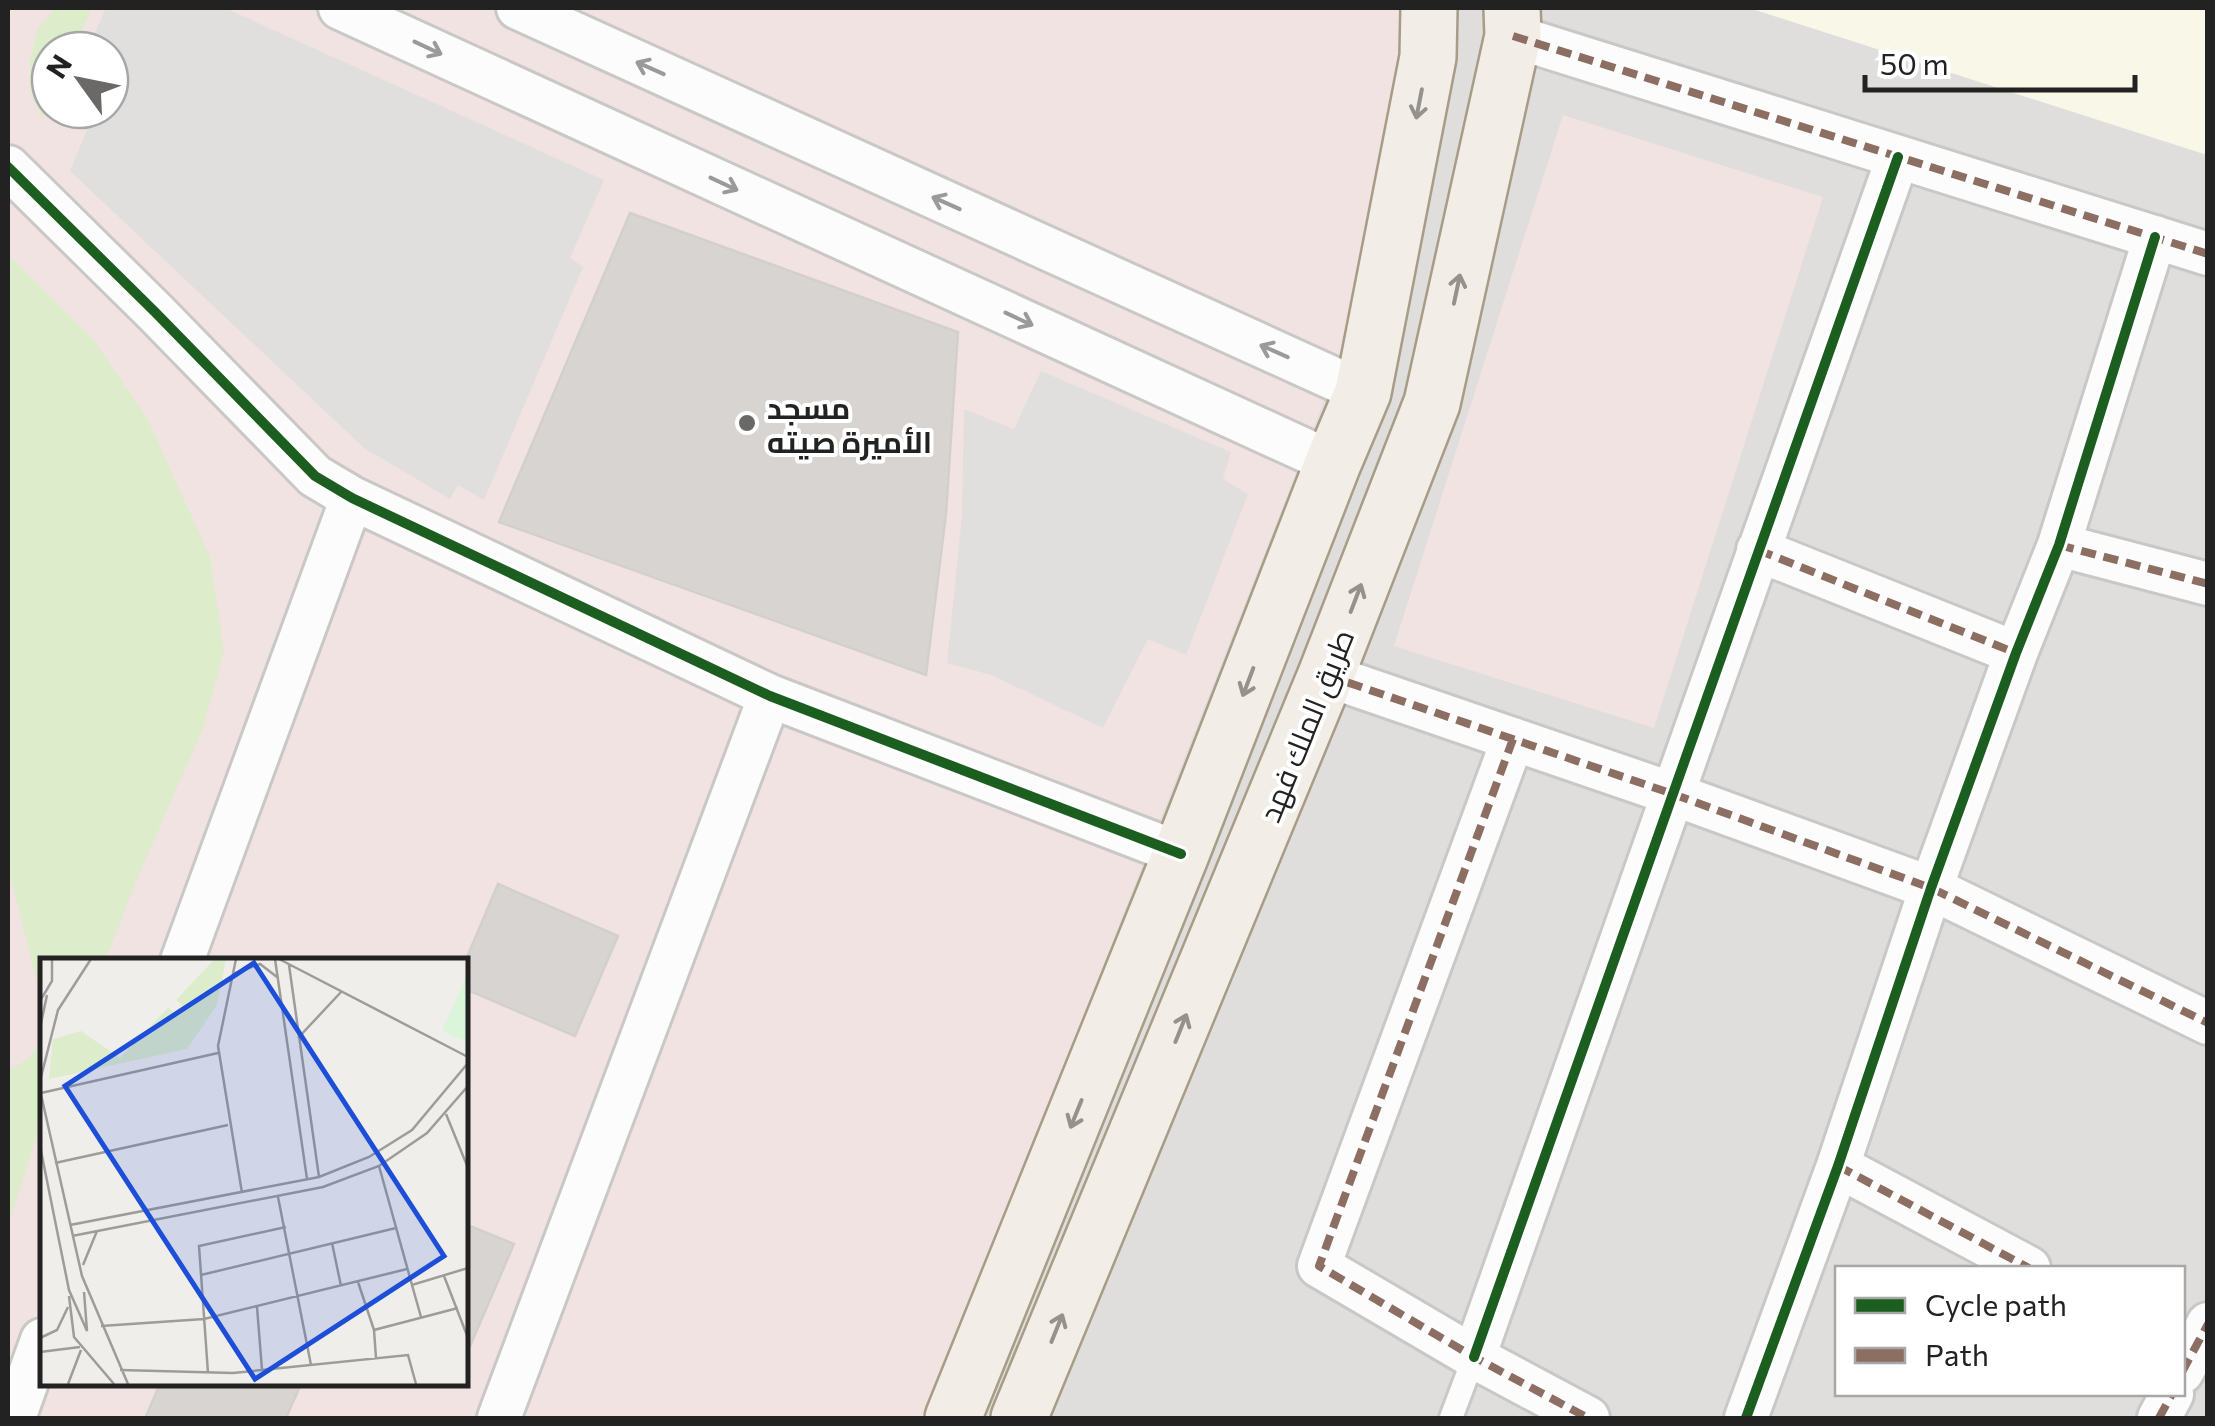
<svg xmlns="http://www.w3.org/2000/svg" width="2215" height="1426" viewBox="0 0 2215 1426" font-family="Commissioner,Cairo,sans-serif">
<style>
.residential{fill:#dfdedc;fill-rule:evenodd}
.commercial{fill:#f1e3e1;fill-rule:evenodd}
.education{fill:#f8f7e8}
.grass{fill:#ddeccb}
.parking{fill:#e0dfde}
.building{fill:#d7d4d2;stroke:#d3d0cc;stroke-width:2.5}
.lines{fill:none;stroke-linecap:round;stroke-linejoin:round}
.service-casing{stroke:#c9c8c7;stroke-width:28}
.minor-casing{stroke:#c9c8c7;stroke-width:48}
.primary-casing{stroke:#a79c86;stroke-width:60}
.service{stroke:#fdfcfc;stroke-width:22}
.minor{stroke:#fdfcfc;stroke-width:42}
.primary{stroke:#f3ede7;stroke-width:55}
.quiet{stroke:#8d6e63;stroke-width:8;stroke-dasharray:15 8;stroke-linecap:butt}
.cycleway-casing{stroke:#fff;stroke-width:16}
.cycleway{stroke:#1b5e20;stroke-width:10}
.oneway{stroke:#9a9a9a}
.oneway2{stroke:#95928e}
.poi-dot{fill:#6a6968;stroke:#fff;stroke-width:4}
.labels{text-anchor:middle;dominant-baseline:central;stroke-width:8;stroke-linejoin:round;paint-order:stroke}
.poi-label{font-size:30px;font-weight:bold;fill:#222;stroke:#fff;text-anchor:start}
.street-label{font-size:30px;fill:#222;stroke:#fff}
.inset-road{fill:none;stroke:#9e9c9b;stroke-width:2.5}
.view{fill:#1d4ed8;fill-opacity:0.15;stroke:#1d4ed8;stroke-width:5}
.inset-edge{fill:none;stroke:#222;stroke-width:5}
</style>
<rect width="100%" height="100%" fill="#f0eeeb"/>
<path class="residential" d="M1423,8H2207V1418H926L1349,337ZM1838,1268H2182V1394H1838Z"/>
<path class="commercial" d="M8,8H1423L1349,337L926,1418H8ZM50,50H110V110H50ZM42,961H465V1384H42Z
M1563,115L1823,197L1654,728L1394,646Z"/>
<path class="education" d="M1749,8H2207V155Z"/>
<path class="grass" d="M56,8H92L73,50H50V101L42,118L30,91V61L38,28Z
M8,255L95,342L146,416L210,557L224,651L203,728L137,879L105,961H42V1003L8,866Z
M42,1039V1119L8,1226V1070L27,1060Z"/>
<path class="parking" d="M106,8H225L604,180L570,258L583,267L484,500L458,485L450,499L364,448L70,171L90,123L65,110H110V50H87Z
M1041,371L1231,452L1223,479L1248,494L1186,655L1148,639L1103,728L991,675L947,663L962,515L964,409L1014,429Z"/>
<path class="building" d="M630,213L958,332L946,514L926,675L499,522Z
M498,884L618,936L575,1036L465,989V962Z
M465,1224L514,1244L465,1358Z
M160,1384H301L286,1418H151L146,1416Z"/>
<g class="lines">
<g class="service-casing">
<path id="service" d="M1451,1418L1474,1357"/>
</g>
<g class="minor-casing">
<path id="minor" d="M340,8L1333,463
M518,8L1363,392
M1513,36L2208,254
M8,167L155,312L315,476L352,498L770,696L1181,854
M2059,545L2208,584
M1758,550L2016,653
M1326,675L1673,794L1931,888L2208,1023
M1513,739L1319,1266L1474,1357L1588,1418
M182,961L352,498
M1838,1166L2029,1268
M1474,1357L1898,157
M2182,1372L2208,1324
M14,1418L42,1340
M499,1418L770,696
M1746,1418L1838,1166L1931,888L2016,653L2059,545L2155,237
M2159,1418L2172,1394"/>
</g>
<g class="primary-casing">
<path id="primary" d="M953,1418L1181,854L1333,463L1363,392L1428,57L1429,8
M1019,1418L1326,675L1432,403L1513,36L1512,8"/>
</g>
<use href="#service" class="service"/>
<use href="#minor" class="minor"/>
<use href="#primary" class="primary"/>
<path class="quiet" d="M1513,36L2208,254
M2059,545L2208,584
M1758,550L2016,653
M1326,675L1673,794L1931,888L2208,1023
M1513,739L1319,1266L1474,1357L1588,1418
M1838,1166L2029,1268
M2182,1372L2208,1324
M2159,1418L2172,1394"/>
<g class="cycleway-casing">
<path id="cycleway" d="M8,167L155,312L315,476L352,498L770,696L1181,854
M1474,1357L1898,157
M1746,1418L1838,1166L1931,888L2016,653L2059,545L2155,237"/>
</g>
<use href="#cycleway" class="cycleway"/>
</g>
<defs><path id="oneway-shaft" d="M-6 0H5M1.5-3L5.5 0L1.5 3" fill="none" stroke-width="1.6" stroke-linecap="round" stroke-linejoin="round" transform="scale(2.5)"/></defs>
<g class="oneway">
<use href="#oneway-shaft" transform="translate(428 48) rotate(25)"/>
<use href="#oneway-shaft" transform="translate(650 68) rotate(-156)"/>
<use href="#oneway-shaft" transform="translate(724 184) rotate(25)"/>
<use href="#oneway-shaft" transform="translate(946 203) rotate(-156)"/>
<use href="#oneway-shaft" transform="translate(1019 319) rotate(25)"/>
<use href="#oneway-shaft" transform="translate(1274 351) rotate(-156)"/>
</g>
<g class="oneway2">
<use href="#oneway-shaft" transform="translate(1419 104) rotate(101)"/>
<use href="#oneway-shaft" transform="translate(1457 289) rotate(-78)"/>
<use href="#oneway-shaft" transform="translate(1356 598) rotate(-69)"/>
<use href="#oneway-shaft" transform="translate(1248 682) rotate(111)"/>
<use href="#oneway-shaft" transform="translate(1181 1028) rotate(-68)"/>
<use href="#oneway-shaft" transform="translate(1076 1114) rotate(112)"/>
<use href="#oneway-shaft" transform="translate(1057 1328) rotate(-68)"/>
</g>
<circle class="poi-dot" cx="747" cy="423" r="10"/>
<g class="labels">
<g class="poi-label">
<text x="767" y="406">مسجد<tspan x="767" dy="34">الأميرة صيته</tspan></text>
</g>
<g class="street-label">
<text transform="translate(1305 725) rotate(-68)">طريق الملك فهد</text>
</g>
</g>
<g transform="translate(40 958)">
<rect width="428" height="428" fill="#f0eeeb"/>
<path d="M175,1H186L177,47L147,91L9,121L13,81L41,73L80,100L128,50L135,55L142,47L136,42Z" fill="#ddeccb"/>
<path d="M427,17L428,84H427L402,73Z" fill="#daf5da"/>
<path class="inset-road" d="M196,1L178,88L202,235M235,1L267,221M239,1L428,99M249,7L279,219M193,16L220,6L237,19M0,43L12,23V1M0,70L7,37M258,80L302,33M0,123L18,52L51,1M0,132L42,318L88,426M1,135L178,95M406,156L428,210M0,188L29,332L47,373L44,334M15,205L188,167M339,208L372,327L428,310M238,239L271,407M30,267L279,219L329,199L372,172L428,105M32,278L283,229L339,208L387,175L428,128M292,285L301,328M43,307L57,273M161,317L356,270M404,318L428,380M318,324L334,372M372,327L381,359M29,338L34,379L74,426M217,349L222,412M61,368L164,361L367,311M0,380L17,372L28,349M0,394L40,389M336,400L334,372L418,350M80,412L193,415L368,397L376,426M168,415L159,288L246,269M28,426L41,392"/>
<path class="view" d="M214,5L404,298L215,421L25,128Z"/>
<rect width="428" height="428" class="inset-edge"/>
</g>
<rect width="2215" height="1426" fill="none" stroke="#222222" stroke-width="20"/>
<rect x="1835" y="1266" width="350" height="130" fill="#ffffff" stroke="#a7a7a7" stroke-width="2.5"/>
<rect x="1855" y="1298" width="50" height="15" fill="#1b5e20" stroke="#a7a7a7" stroke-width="2.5"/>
<text x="1925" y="1316" font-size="30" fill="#222222">Cycle path</text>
<rect x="1855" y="1348" width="50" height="15" fill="#8d6e63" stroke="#a7a7a7" stroke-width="2.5"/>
<text x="1925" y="1366" font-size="30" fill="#222222">Path</text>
<g transform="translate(80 80) rotate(303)"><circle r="48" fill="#ffffff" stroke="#a7a7a7" stroke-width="2.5"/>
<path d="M0-8L18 38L0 25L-18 38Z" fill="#6a6968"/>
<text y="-15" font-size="28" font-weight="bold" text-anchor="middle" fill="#222222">N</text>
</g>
<path d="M1865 75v15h270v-15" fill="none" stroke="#222222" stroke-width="5"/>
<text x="1880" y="75" font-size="30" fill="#222222" stroke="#ffffff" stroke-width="8" paint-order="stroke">50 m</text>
</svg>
